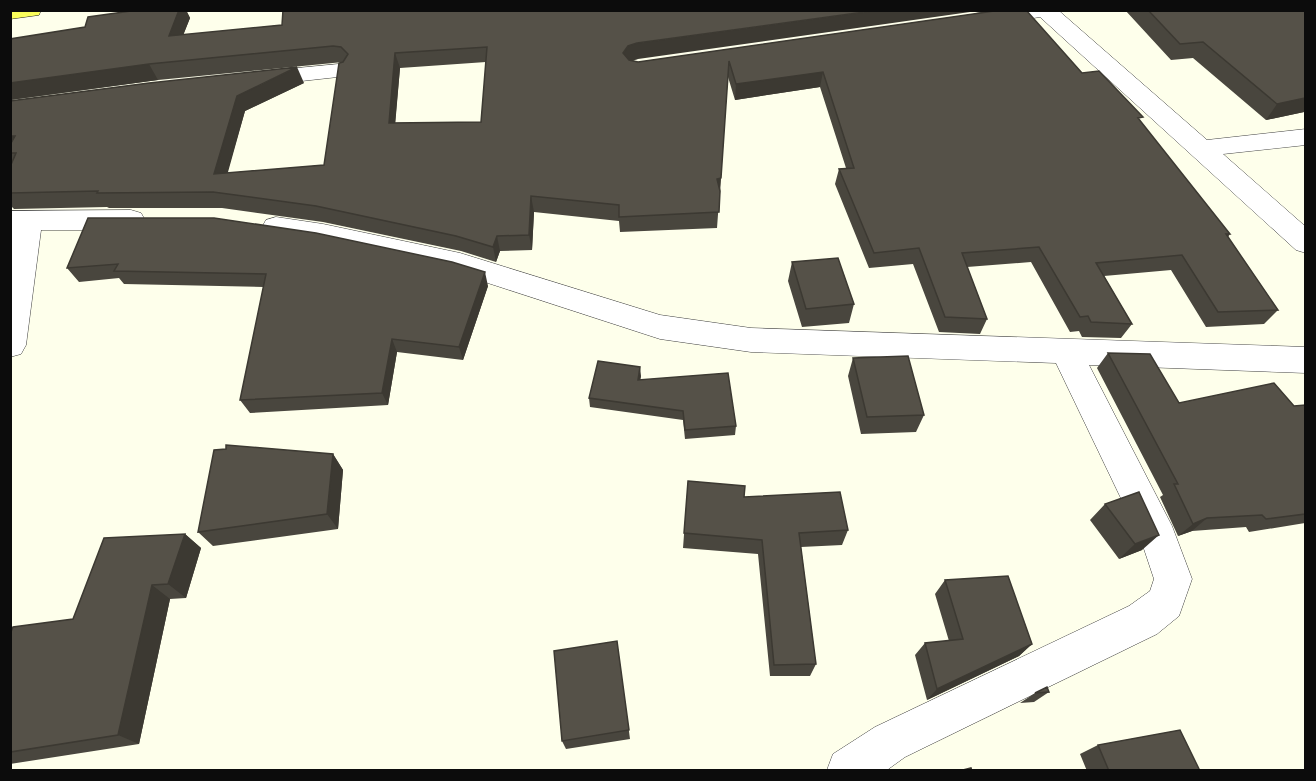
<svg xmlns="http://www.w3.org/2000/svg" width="1316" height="781" viewBox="0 0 1316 781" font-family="'Playfair Display',serif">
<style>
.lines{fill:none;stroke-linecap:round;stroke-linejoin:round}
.minor-casing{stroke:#3f3f3f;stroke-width:1}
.primary-casing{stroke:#1d1d1d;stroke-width:1}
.minor{fill:#fff;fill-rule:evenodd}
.primary{fill:#fbff5b;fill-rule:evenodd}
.wall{fill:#49463e;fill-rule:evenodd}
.shaded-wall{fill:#3c3932}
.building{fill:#555148;stroke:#3c3932;stroke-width:1.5;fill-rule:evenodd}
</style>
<rect width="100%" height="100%" fill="#feffeb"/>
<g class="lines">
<g class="minor-casing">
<path id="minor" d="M996,10H1058L1207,140L1306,129V145L1223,154L1306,227V253L1296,250L1040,17L983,26L975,24L972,19L975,14Z
M339,64L347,66L351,71L347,76L256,86L248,84L244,79L248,74L256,72Z
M131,210L141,213L145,220L141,227L131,230H41L26,345L21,354L10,357L12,230H10V211Z
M276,217L323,224L460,253L660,315L751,328L1306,347V373L1089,365L1172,526L1192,579L1179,616L1157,634L905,757L887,770H827L833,754L875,727L1129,606L1150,591L1154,579L1141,540L1056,363L751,352L660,339L457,273L266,234L262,227L266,220Z"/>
</g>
<g class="primary-casing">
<path id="primary" d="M10,10H41L39,15L10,19Z"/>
</g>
<use href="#minor" class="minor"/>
<use href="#primary" class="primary"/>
</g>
<path class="wall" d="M138,10H186L190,18L183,35L282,25L638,59L632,60L638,62L1001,10L1082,73L1140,121L1230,234L1228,237L1278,310L1264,324L1206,327L1171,270L1104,276L1132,324L1121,338L1082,337L1079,331L1070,332L1031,262L967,267L987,319L980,334L939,332L913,264L869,268L835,184L839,169L846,168L820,87L735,100L728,77L717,228L620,232L619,221L534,212L532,250L500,251L496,262L461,251L323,222L222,208H109L107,207L14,209L10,205V167L12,162L10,160V101L304,83L245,111L227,173L324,165L343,62L158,80L10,100V39L85,27ZM486,62L481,122L395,123L400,68Z
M1125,10H1305V114L1304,112L1266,120L1193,58L1171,60Z
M88,218L488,286L463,360L397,352L388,405L250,413L240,400L264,287L124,284L119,278L79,282L67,268Z
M792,262L854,304L849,323L802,327L788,281Z
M1108,353L1179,403L1294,406L1305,405V523L1249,532L1246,527L1192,531L1178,536L1160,497L1163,495L1097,368Z
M853,358L924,415L916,432L861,434L848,376Z
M641,376L640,380L736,426L735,435L685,439L683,420L590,407L589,398Z
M333,454L343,470L338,529L213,546L198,532Z
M688,481L744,497L848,530L842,545L801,547L816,664L810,676H770L758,554L683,548Z
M1105,504L1142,550L1119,559L1090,520Z
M185,534L201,548L186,598L170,599L139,744L10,764V634L73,619Z
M945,580L1032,644L1019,656L927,700L915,655L925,643L949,641L935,594Z
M617,641L630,739L566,749L562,741Z
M1049,692L1034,702L1020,703L1035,693Z
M1098,745L1200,771H1087L1080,754Z"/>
<path class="shaded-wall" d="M179,10H186L190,18L177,51L169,36Z
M879,10H984L638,59L628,62L623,53L628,46L637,43Z
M395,53L400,68L394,138L389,123Z
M149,64L158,80L10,100V83Z
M297,67L304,83L245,111L223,190L214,174L237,96Z
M823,72L820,87L735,100L736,84Z
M1305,98V111L1304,112L1266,120L1277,104Z
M10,136H15L10,153Z
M721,178L720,194L717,179Z
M531,196L534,212L532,250L529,235Z
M497,236L500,251L496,262L493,247Z
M485,272L488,286L463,360L459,347Z
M392,339L397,352L388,405L382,393Z
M640,367L641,376L638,390V380Z
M333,454L343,470L338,529L327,514Z
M1207,518L1192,531L1178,536L1193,524Z
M185,534L201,548L186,598L168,584Z
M1159,535L1142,550L1119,559L1135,544Z
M152,585L170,599L139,744L118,735Z
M1032,644L1019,656L927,700L937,689Z"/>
<path class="building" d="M138,10H179L169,36L282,25L283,10H879L637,43L628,46L623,53L629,60L638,62L1001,10H1026L1082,73L1099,71L1143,117L1138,118L1230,234H1226L1278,310L1218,312L1182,255L1096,263L1132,324L1091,322L1088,316L1080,317L1039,247L962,253L987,319L945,317L919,248L874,253L839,169L854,168L823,72L736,84L729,61L721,178L717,179L720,191L719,212L619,217V205L531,196L529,235L497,236L493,247L456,236L316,206L213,192L97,193L98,191L10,193V167L16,153H10V145L15,136H10V101L149,83L297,67L237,96L214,174L324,165L339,63L343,62L348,54L341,47L333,46L149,64L10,83V39L85,27L88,17ZM487,47L481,122L389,123L395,53Z
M1148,10H1305V98L1277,104L1203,42L1180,44Z
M88,218H214L316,233L452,262L485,272L459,347L392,339L382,393L240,400L266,274L114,271L118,264L67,268Z
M838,258L854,304L806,309L792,262Z
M1108,353L1150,354L1179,403L1274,383L1294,406L1305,405V514L1266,519L1262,515L1207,518L1193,524L1174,484H1178Z
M908,356L924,415L867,417L853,358Z
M598,361L640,367L638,380L728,373L736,426L685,430L683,411L589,398Z
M226,445L333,454L327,514L198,532L214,450L226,449Z
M688,481L745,486L744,497L840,492L848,530L799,533L816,664L774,665L762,540L684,533Z
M1139,492L1159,535L1135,544L1105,504Z
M185,534L168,584L152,585L118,735L10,752V634L13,627L73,619L104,538Z
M1008,576L1032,644L937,689L925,643L963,639L945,580Z
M617,641L629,730L562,741L554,651Z
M1047,687L1049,692L1035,693Z
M1180,730L1200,771H1109L1098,745Z
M971,768L972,771H959Z"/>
<rect width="1316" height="781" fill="none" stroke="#0c0c0c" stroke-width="24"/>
</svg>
